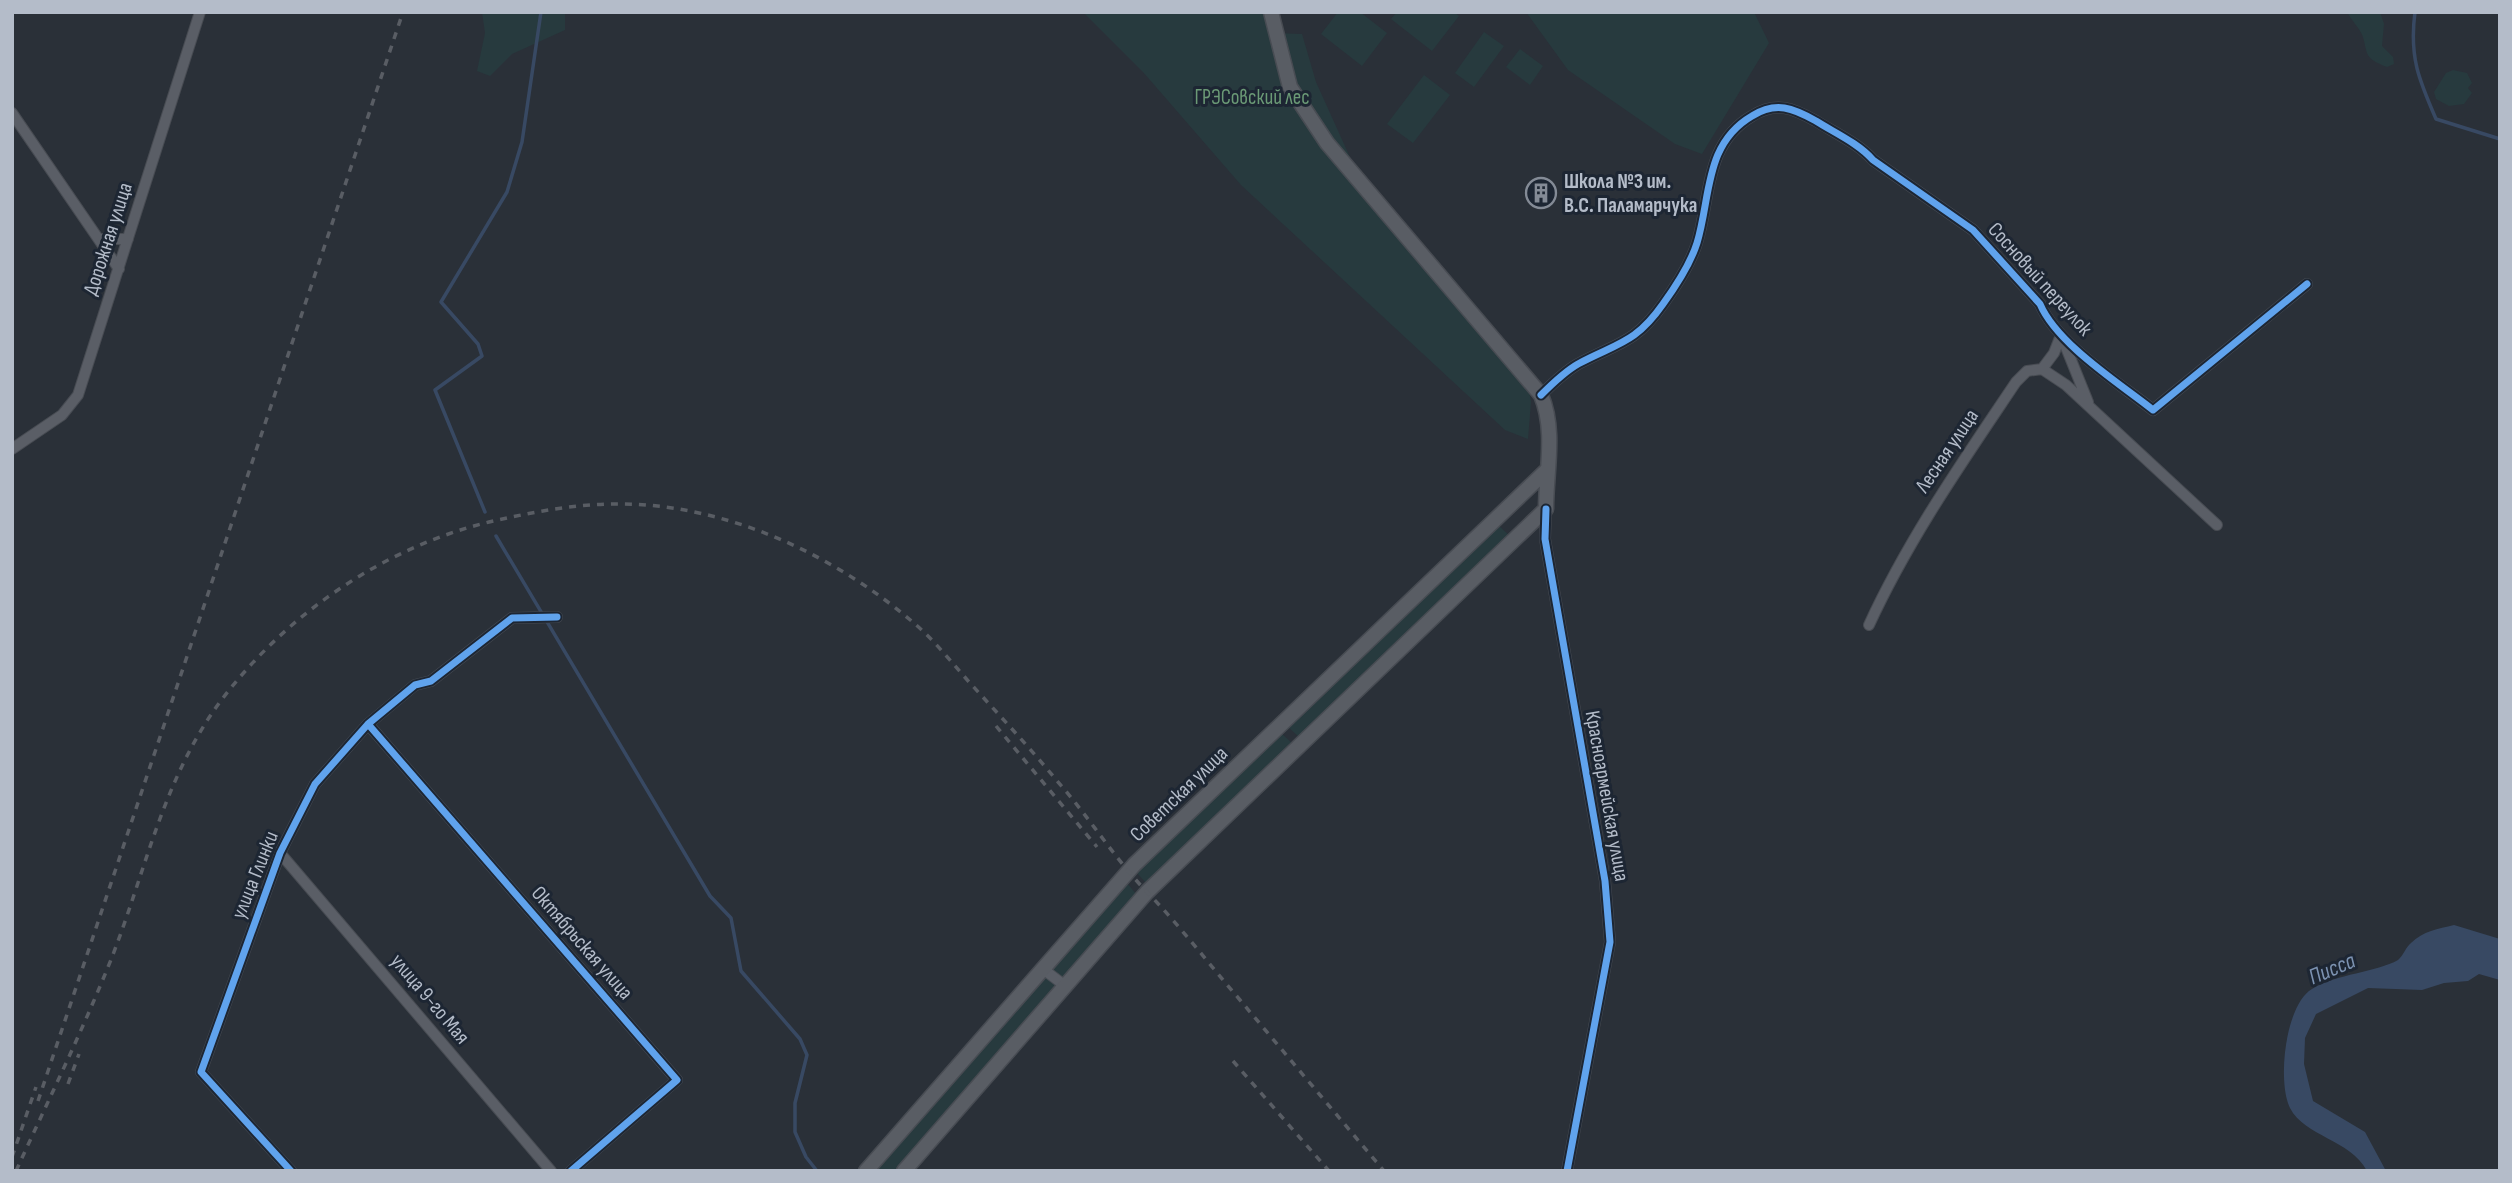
<svg xmlns="http://www.w3.org/2000/svg" width="2512" height="1183" viewBox="0 0 2512 1183" font-family="'Sofia Sans Condensed',sans-serif">
<style>
.green{fill:#273a3e}
.water{fill:#384963}
.lines{fill:none;stroke-linecap:round;stroke-linejoin:round}
.stream{stroke:#384963;stroke-width:3.5}
.minor-casing{stroke:#484c53;stroke-width:12}
.secondary-casing{stroke:#484c53;stroke-width:17}
.minor{stroke:#5a5e66;stroke-width:10}
.secondary{stroke:#595d64;stroke-width:14}
.rail{stroke:#595d64;stroke-width:3.5;stroke-dasharray:7 7;stroke-linecap:butt}
.cycleway-casing{stroke:#1d2633;stroke-width:11}
.cycleway{stroke:#60a3ed;stroke-width:7}
.labels{text-anchor:middle;dominant-baseline:central;stroke-width:6;stroke-linejoin:round;paint-order:stroke}
.park-label{font-size:21px;fill:#6b9a76;stroke:#1d2633}
.poi-label{font-size:21px;font-weight:bold;fill:#b4bcc9;stroke:#1d2633;text-anchor:start}
.street-label{font-size:21px;fill:#b4bcc9;stroke:#1d2633}
.water-label{font-size:23px;font-style:italic;fill:#7c92b1;stroke:#1d2633}
</style>
<rect width="100%" height="100%" fill="#2a3038"/>
<path class="green" d="M482,12H565V30L512,54L490,76L477,71L485,33Z
M1083,12H1265L1272,33L1302,34L1316,82L1358,175L1526,372L1531,402L1528,439L1505,430L1241,185L1143,72Z
M1338,12H1360L1387,33L1362,66L1321,34Z
M1397,12H1454L1459,16L1432,51L1391,19Z
M1526,12H1754L1769,43L1702,154L1675,144L1568,70Z
M2347,12H2380L2384,24L2382,46L2393,57L2394,64L2387,67C2364,58 2368,55 2363,37C2361,30 2351,20 2347,12Z
M1484,32L1504,46L1474,87L1455,73Z
M1520,49L1543,66L1530,85L1506,67Z
M2453,70L2467,73L2472,83L2468,88L2472,93L2464,104L2449,106L2436,99L2434,92L2446,73Z
M1424,75L1450,95L1413,143L1387,124Z
M1499,526L1510,536L1299,737L1287,726Z
M1281,733L1293,744L1147,884L1137,873Z
M1127,883L1137,895L1063,978L1049,968Z
M1043,975L1056,985L896,1171H872Z"/>
<path class="water" d="M2454,925L2500,939V980L2479,974L2468,981L2444,983L2422,990L2368,988L2316,1014L2305,1038L2304,1064L2313,1101L2365,1132L2386,1171H2367C2350,1139 2305,1137 2290,1108C2277,1082 2285,1005 2312,989C2336,974 2377,972 2398,960C2403,956 2406,947 2411,943C2423,931 2438,929 2454,925Z"/>
<g class="lines">
<path class="stream" d="M2415,12C2409,57 2419,80 2436,119L2500,139
M485,512L435,390L482,356L478,344L441,302L507,192L522,142L541,12
M496,536L710,896L731,918L741,971L800,1039L807,1055L795,1103V1132L806,1157L817,1171"/>
<g class="minor-casing">
<path id="minor" d="M12,113L119,269
M99,239H128
M2061,335L2088,402
M2042,369L2054,353L2061,335
M1541,395C1552,384 1564,372 1578,364C1617,343 1635,344 1663,304C1676,286 1690,265 1697,243C1711,197 1704,144 1752,116C1776,101 1793,108 1816,121C1835,133 1858,143 1873,160L1973,230L2040,304C2057,344 2119,383 2153,410L2307,284
M12,449L62,415L78,395L200,12
M1546,509L1545,539L1605,881L1610,942L1567,1171
M1869,625C1909,538 1963,461 2016,382L2027,371L2042,369L2066,385L2217,525
M368,724L677,1080L571,1171
M280,853L551,1171
M1043,969L1064,985
M291,1171L201,1072L280,853L315,784L368,724L415,685L431,681L512,618L557,617"/>
</g>
<g class="secondary-casing">
<path id="secondary" d="M866,1171L1134,865L1546,471
M904,1171L1147,892L1546,509C1546,472 1556,430 1541,395L1327,143L1290,87L1271,12"/>
</g>
<use href="#minor" class="minor"/>
<use href="#secondary" class="secondary"/>
<path class="rail" d="M996,726L1097,847
M1233,1061L1329,1171
M68,1084L79,1054
M38,1101L403,12
M12,1157L36,1087
M16,1171C47,1103 80,1036 108,967C144,879 160,786 217,706C282,617 382,548 489,522C528,513 569,505 609,504C720,501 833,553 915,624C935,641 952,663 970,683C1000,716 1030,748 1058,782C1089,817 1115,859 1147,892C1180,926 1209,964 1240,1000C1288,1057 1336,1114 1384,1171"/>
<g class="cycleway-casing">
<path id="cycleway" d="M1541,395C1552,384 1564,372 1578,364C1617,343 1635,344 1663,304C1676,286 1690,265 1697,243C1711,197 1704,144 1752,116C1776,101 1793,108 1816,121C1835,133 1858,143 1873,160L1973,230L2040,304C2057,344 2119,383 2153,410L2307,284
M1546,509L1545,539L1605,881L1610,942L1567,1171
M368,724L677,1080L571,1171
M291,1171L201,1072L280,853L315,784L368,724L415,685L431,681L512,618L557,617"/>
</g>
<use href="#cycleway" class="cycleway"/>
</g>
<defs>
<g id="building-ring" transform="scale(1.575)"><circle r="9.5" fill="#1d2633" stroke="#848b96" stroke-width="1.5"/><path d="M-4-6H4V6H1V3H-1V6H-4ZM-2.5-4.3h1.7v1.8h-1.7ZM.8-4.3h1.7v1.8H.8ZM-2.5-1h1.7V.8h-1.7ZM.8-1h1.7V.8H.8Z" fill="#848b96"/></g>
</defs>
<g fill-rule="evenodd">
<use href="#building-ring" x="1541" y="193"/>
</g>
<g class="labels">
<g class="park-label">
<text x="1252" y="97">ГРЭСовский лес</text>
</g>
<g class="poi-label">
<text x="1564" y="181">Школа №3 им.<tspan x="1564" dy="24">В.С. Паламарчука</tspan></text>
</g>
<g class="street-label">
<text transform="translate(108 239) rotate(-72)">Дорожная улица</text>
<text transform="translate(2040 279) rotate(48)">Сосновый переулок</text>
<text transform="translate(1947 451) rotate(-56)">Лесная улица</text>
<text transform="translate(1179 794) rotate(-44)">Советская улица</text>
<text transform="translate(1607 796) rotate(80)">Красноармейская улица</text>
<text transform="translate(255 875) rotate(-68)">улица Глинки</text>
<text transform="translate(582 943) rotate(49)">Октябрьская улица</text>
<text transform="translate(430 999) rotate(50)">улица 9-го Мая</text>
</g>
<g class="water-label">
<text transform="translate(2332 969) rotate(-23)">Писса</text>
</g>
</g>
<rect width="2512" height="1183" fill="none" stroke="#b4bcc9" stroke-width="28"/>
</svg>
